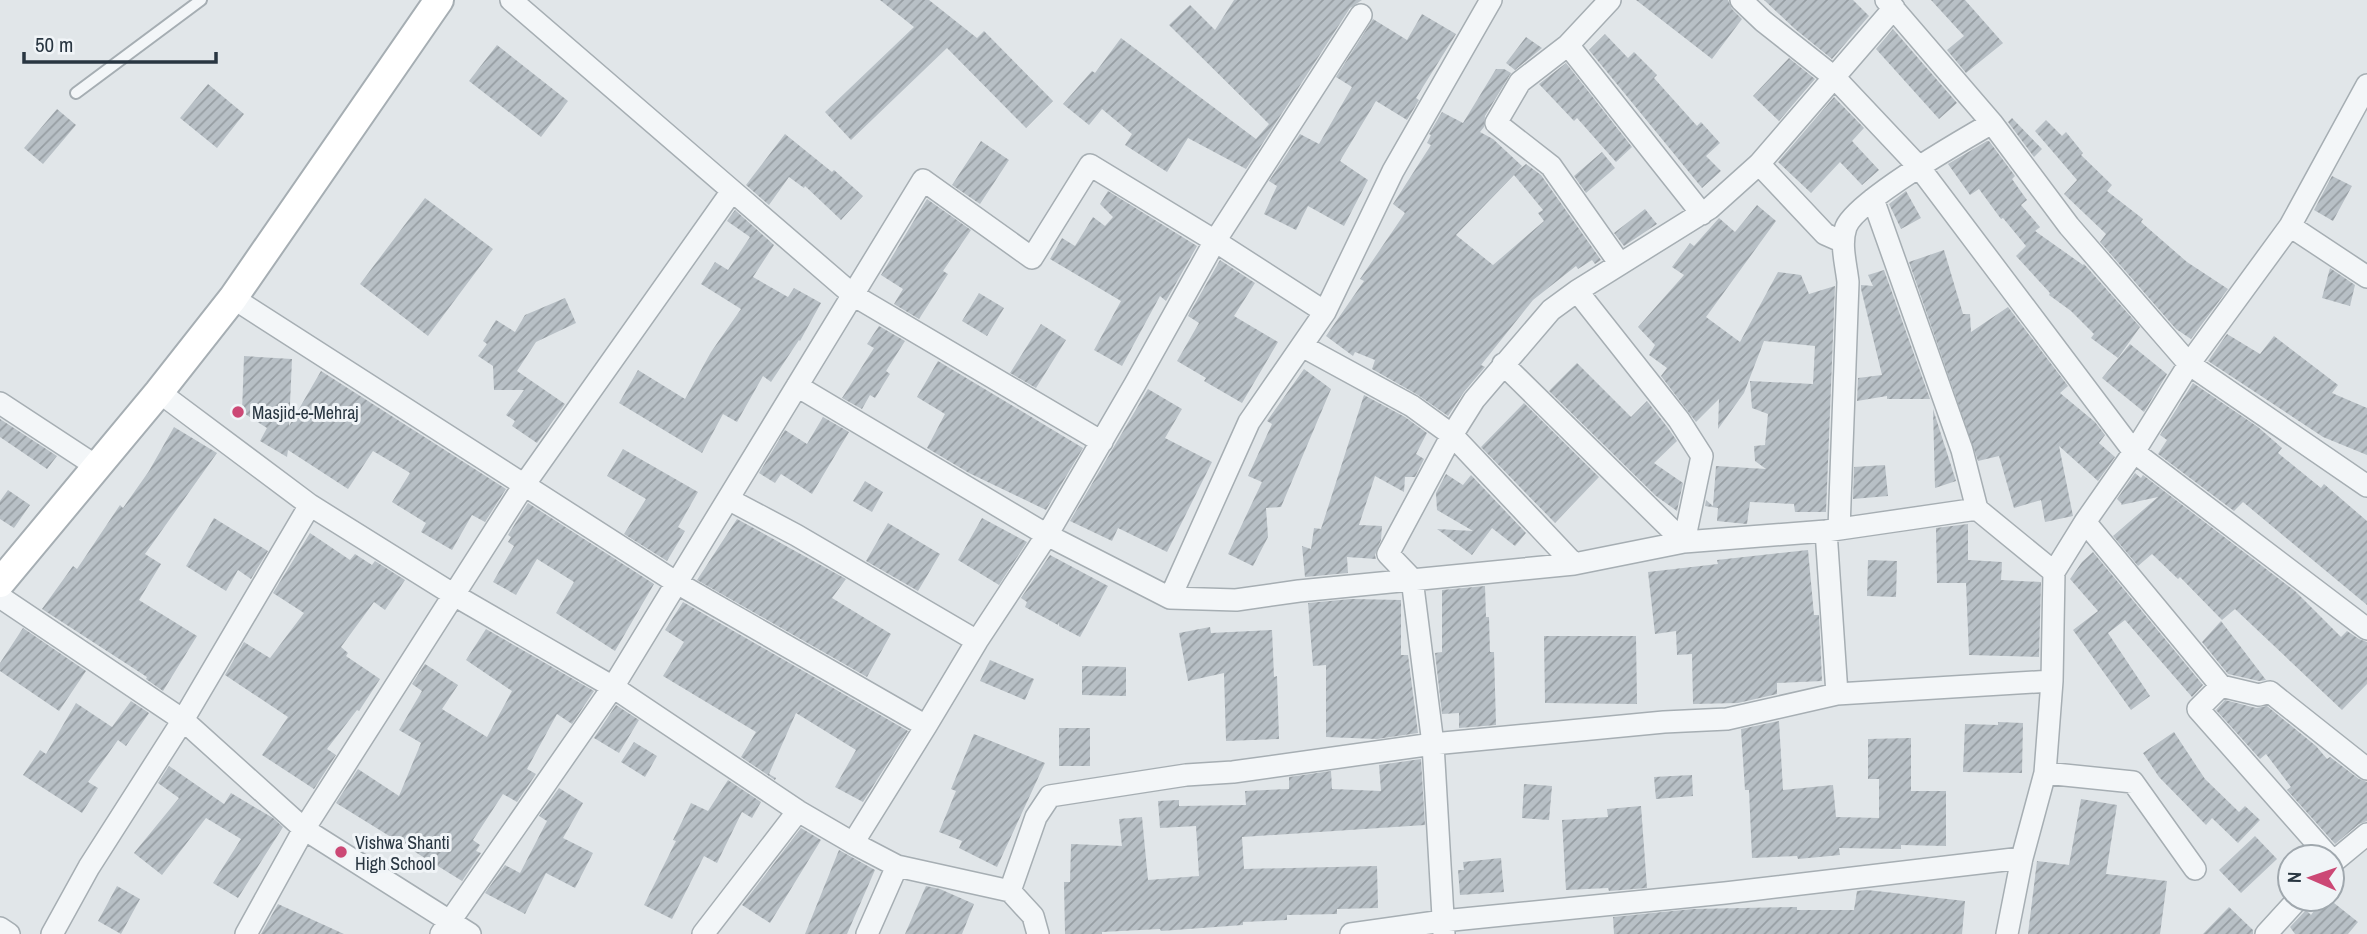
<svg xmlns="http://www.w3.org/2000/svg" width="2367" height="934" viewBox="0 0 2367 934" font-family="'Archivo Narrow',sans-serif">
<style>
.building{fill:url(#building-hatch);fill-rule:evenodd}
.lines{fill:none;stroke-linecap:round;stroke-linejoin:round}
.service-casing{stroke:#a6aeb3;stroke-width:14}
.minor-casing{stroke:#a6aeb3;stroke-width:24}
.secondary-casing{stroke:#a6aeb3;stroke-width:32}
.service{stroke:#f3f6f8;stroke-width:10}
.minor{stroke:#f3f6f8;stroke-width:21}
.secondary{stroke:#fff;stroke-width:28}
.poi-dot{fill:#cc4875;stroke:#f0f4f7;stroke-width:2.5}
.labels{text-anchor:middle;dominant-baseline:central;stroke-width:6;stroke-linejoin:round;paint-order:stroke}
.poi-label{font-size:18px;fill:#293641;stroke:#f0f4f7;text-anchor:start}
</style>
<defs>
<pattern id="building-hatch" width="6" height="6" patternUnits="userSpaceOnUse" patternTransform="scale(1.75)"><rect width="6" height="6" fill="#b8c0c6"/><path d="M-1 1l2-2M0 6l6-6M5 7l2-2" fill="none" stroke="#969da2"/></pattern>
</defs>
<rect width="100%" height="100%" fill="#e1e6e9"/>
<path class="building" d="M880,0H929L977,38L984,31L1053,101L1026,128L947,48L851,140L825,112L914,27Z
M1234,0H1362L1350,8L1246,169L1188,138L1167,172L1125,145L1132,134L1102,109L1089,125L1063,104L1092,71L1095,73L1121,38L1256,139L1269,124L1169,25L1190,5L1215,30Z
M1636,0H1728L1732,9L1742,19L1712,59Z
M1764,0H1853L1869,16L1832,59L1795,29Z
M1931,0H1965L2003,43L1966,73L1947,50L1964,36Z
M1422,14L1456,34L1416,98L1419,100L1407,120L1376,101L1340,161L1368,180L1344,226L1308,206L1296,230L1264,214L1277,186L1269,181L1300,134L1319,144L1352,87L1336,77L1373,19L1407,40Z
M1893,29L1957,103L1939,119L1876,49Z
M1605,34L1628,58L1634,52L1657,75L1654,78L1697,126L1701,122L1720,143L1706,156L1721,171L1702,188L1589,50Z
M1526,37L1542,48L1515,70L1506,63Z
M497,45L568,101L541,137L469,81Z
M1789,58L1815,79L1779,121L1753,96Z
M1566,63L1632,147L1616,162L1577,118L1574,121L1539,84Z
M1496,69H1504L1511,73L1485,116L1484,127L1480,132L1493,139L1522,166L1516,172L1526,164L1541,175L1601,260L1595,264L1592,260L1578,269L1576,266L1533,300L1481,365L1485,367L1464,392L1448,416L1418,395L1372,369L1375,360L1355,352L1353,356L1326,336L1364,281L1360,279L1405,213L1393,204L1431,145L1427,143L1431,135L1429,134L1442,112L1463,123ZM1514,175L1543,210L1538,213L1544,221L1493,265L1456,235Z
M208,84L244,114L217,148L180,118Z
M1834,97L1864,128L1852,141L1879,170L1862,185L1840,162L1811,193L1778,162Z
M57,109L76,125L43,164L24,148Z
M2012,118L2042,149L2034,157L2008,122Z
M2046,120L2062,136L2066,132L2083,153L2081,155L2112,185L2107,191L2143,219L2141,222L2187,262L2228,289L2191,339L2176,329L2100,242L2106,234L2064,194L2077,180L2035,131Z
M785,134L832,172L834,170L863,196L841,220L805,186L804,188L789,177L769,205L746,185Z
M981,141L1009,160L980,204L952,185Z
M1987,141H1989L2015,176L2012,179L2027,200L2021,205L2040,227L2035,231L2083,265L2084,264L2140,327L2118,358L2091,338L2094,334L2071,311L2049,295L2050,293L2016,256L2026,246L2003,218L2001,219L1979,189L1970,195L1948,164Z
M1602,152L1615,168L1586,193L1574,176Z
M2332,176L2352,186L2333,221L2314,210Z
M1108,191L1197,246L1166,301L1160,296L1122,366L1094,350L1121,301L1050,259L1062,238L1075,246L1093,217L1105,226L1113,217L1100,204Z
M1906,191L1921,218L1901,229L1889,204Z
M425,198L493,249L428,336L360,284Z
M927,199L971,230L943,271L948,274L919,319L894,304L903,289L881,275Z
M1757,205L1776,221L1706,317L1740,342L1778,272L1801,275L1809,294L1835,286L1826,512H1795L1794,504L1750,502L1747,524L1717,521L1718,508L1705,506L1706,500L1713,506L1716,466L1766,469L1755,461L1754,446L1765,445L1768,414L1752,408L1750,381L1813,384L1815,346L1764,341L1744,393L1718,429L1719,399L1696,422L1661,376L1667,368L1649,355L1655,345L1638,327L1684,275L1672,267L1690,243L1694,246L1719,218L1735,232Z
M1645,209L1657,224L1624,246L1614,233Z
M735,210L774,245L753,277L788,297L794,288L821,303L800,341L799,340L771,382L763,376L737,422L723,414L702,453L619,403L638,370L685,399L711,352L741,309L701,284L715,262L728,270L750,237L727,221Z
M1944,250L1963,314H1970L1971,332L2008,307L2068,386L2060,393L2095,422L2105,435L2099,443L2115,457L2098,481L2059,446L2073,516L2045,522L2041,500L2014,508L1999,456L1978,461L1909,262Z
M1220,260L1255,283L1234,316L1278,342L1242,403L1204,381L1206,378L1177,361L1199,323L1188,316Z
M2330,268L2355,285L2350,306L2322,298Z
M1884,270L1930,399H1887V396L1857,401L1858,378L1882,375L1861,289V285L1873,286L1868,275Z
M979,293L1004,308L987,336L962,321Z
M565,298L576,323L536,342L517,371L565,404L537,443L512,426L515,421L506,415L524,390H494L493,366L478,356L487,344L483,341L496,320L515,332L525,315Z
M1041,324L1066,340L1036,388L1010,373Z
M879,326L905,341L886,371L890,374L875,398L870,395L862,409L842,398L874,348L867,344Z
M2227,334L2260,354L2274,336L2338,385L2332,393L2367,408V455L2323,437L2208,361Z
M2130,344L2167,374L2144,412L2102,378Z
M244,356L292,359L289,426L321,371L506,489L485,522L472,515L452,550L421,532L426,523L392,502L410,473L373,451L348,489L288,450L287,457L260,441L267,428L242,412Z
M938,361L1083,448L1046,510L969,473L927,448L945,414L917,397Z
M1577,363L1631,417L1647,401L1668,428L1677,441L1654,463L1683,483L1677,511L1656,496L1549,391Z
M1304,369L1331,389L1281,507L1266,508L1268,537L1253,566L1228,554L1262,482L1248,476L1272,424L1267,421Z
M2193,383L2258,427L2282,448L2278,453L2321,488L2324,484L2367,521V605L2243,502L2234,511L2158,454L2167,440L2160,435Z
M1148,389L1182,409L1165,438L1212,462L1167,552L1118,528L1112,541L1070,521Z
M1364,395L1405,417L1427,433L1416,454L1424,459L1415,477H1405L1404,492L1375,476L1359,525L1382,526L1381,540L1375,555L1376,559L1347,557L1348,573L1305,577L1302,546L1311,549L1314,528L1321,529Z
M1524,403L1599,477L1555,523L1481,447Z
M1933,409L1956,481L1935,488Z
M823,417L849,432L812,494L781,474L775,483L759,473L785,430L807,444Z
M0,419L57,456L47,469L0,437Z
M174,427L217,453L145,554L161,564L139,600L197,636L163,691L146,679L147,677L42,609L73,566L77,569L120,505L123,508L149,471Z
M623,449L698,492L678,527L685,531L667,561L624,534L646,499L607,476Z
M1885,465L1888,496L1853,499L1854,467Z
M2135,473L2141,478L2143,475L2295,591L2341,637L2347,631L2359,639L2367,642V684L2342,710L2235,609L2222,620L2180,577L2178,579L2152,554L2138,566L2113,536L2158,497L2121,505L2122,504L2117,499Z
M1446,474L1463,485L1471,475L1526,533L1515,546L1492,528L1472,555L1437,529L1473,531L1437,510L1436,493Z
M865,481L883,492L872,512L853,501Z
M8,490L30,505L14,528L0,519V501Z
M528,503L654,584L615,651L556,613L574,582L537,559L516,595L493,582L514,546L508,542L511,537L508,535Z
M214,518L268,551L251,579L238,570L226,591L186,566Z
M982,518L1027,542L999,585L958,560Z
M737,519L846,579L832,598L891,634L867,677L697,580Z
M888,523L940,554L918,591L866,561Z
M1968,524V560L2002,562L2001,580L2041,582L2039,657L1969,655L1966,583H1937L1936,528Z
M310,533L350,560L355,554L372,565L375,561L405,580L385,610L374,602L341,647L348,653L346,656L380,679L359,711L357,710L327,749L336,755L314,789L262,755L288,717L225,675L244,642L270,658L304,613L273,593Z
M1808,550L1814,615H1819L1822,681L1777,683V694L1738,703L1693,704L1692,654L1677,655L1676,631L1655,634L1648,572L1718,564L1717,560Z
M2093,552L2203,685L2192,697L2125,620L2108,633L2150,696L2131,710L2073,630L2098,611L2070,579L2082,562Z
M1050,555L1108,586L1080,637L1059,626V622L1058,625L1025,607L1027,602L1021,598Z
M1868,560L1897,561L1896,597L1867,596Z
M1485,586L1486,617H1489L1490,652H1494L1496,725L1459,728V713L1442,714L1435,653L1442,652V590Z
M1351,599L1401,600V655H1408L1418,733L1377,739L1326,737V665L1313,666L1308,603Z
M683,602L908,731L863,802L835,787L856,750L796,713L769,774L776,778L775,780L741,757L756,732L663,676L684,642L665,630Z
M2221,621L2266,680L2259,681L2228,674L2202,642Z
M1210,627L1211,633L1272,630L1274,677L1277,676L1279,739L1226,741L1224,673L1188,681L1179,633Z
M23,628L86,671L59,711L0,671V663Z
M486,629L594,691L572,724L557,714L527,769L536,774L517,802L503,794L473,840L480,845L476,851L481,853L462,881L336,803L358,769L399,796L421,743L399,730L422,691L412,684L425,664L458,685L442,709L487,737L512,691L466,660Z
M1544,636H1636L1637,704L1545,703Z
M990,660L1034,679L1025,700L980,681Z
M1082,666L1126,667V696L1082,695Z
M2225,700L2256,708L2267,706L2316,746L2327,759L2330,757L2359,779L2367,782V821L2359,824L2335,844L2287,790L2291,787L2266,754L2260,759L2216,710Z
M131,701L149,713L126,746L118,740L88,782L98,788L82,813L23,775L40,750L46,754L76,703L112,727Z
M616,705L639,720L619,753L594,738Z
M1779,721L1783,790L1833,785L1836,817L1879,818V779H1868V739L1911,738V791H1946V846L1901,845V849L1839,848L1840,855L1798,859L1797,856L1752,858L1749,790H1745L1741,729Z
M1998,722L2023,723L2022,773L1963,772L1965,724L1998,725Z
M1059,728H1090V766H1059Z
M2174,732L2205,779L2239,812L2245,806L2260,820L2238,843L2212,818L2206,825L2159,777L2143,753Z
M974,734L1045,763L997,867L959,848L962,841L939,832L956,791L951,789Z
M634,742L657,756L645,777L621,762Z
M1421,759L1425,825L1242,837L1244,869L1377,866L1378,908L1337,909V914L1287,915V920L1243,922V925L1161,931L1160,929L1102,932V934H1065L1064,882H1070L1071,844L1122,846L1119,819L1142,817L1148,880L1199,876L1196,826L1160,828L1158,801L1179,800V806L1246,805L1245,791L1289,789V777L1331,771L1332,789L1381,791L1379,765Z
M169,766L224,804L231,793L273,818L283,827L238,898L213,883L241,839L206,818L162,875L134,853L179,798L158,783Z
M1692,775L1693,796L1656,799L1654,777Z
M728,780L761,802L752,818L742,812L717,863L704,856L672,919L644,905L676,841L673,840L691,803L708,811Z
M1524,784L1552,786L1549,820L1522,818Z
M559,788L583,803L563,838L593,853L575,888L546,873L525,914L485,893L505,865L520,873L547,821L539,816Z
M2081,799L2117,805L2106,874L2167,881L2160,934H2028L2037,861L2069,865Z
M1641,806L1647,888L1609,891L1608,888L1566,890L1562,820L1608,817L1607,809Z
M801,828L821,840L770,923L742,905Z
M2255,836L2277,859L2241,893L2219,870Z
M839,850L875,870L847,934H805Z
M1501,858L1504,892L1460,895L1458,870H1464L1463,862Z
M117,886L140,899L121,934L98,921Z
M926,886L940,889L974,904L962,934H905Z
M1867,890L1965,901L1962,934H1614L1613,917L1693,909L1797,907V910H1854L1857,891Z
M2323,899H2329L2358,922L2348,934H2295L2290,927L2306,910L2311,915Z
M278,904L344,934H261Z
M2229,907L2253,930V934H2203Z"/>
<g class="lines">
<g class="service-casing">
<path id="service" d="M76,93L201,0"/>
</g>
<g class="minor-casing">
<path id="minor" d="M511,0L853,295L1102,442
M1610,0L1568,45L1702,214
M1741,0L1763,21L1835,78L1919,167L2134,452L2367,629
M1886,0L1992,123L2069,226L2189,364L2367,486
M1568,45L1520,82L1496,123L1551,166L1620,264
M1759,164L1825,234L1843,242
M1873,199L1962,450L1977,509L2054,572
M2290,226L2367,277
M1577,291L1679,420L1702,456L1684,542
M233,298L677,583L926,726
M1302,346L1412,406L1452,435L1574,564
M1503,364L1684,542
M797,386L1047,535L1170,598L1236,600L1299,591L1574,564L1684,542L1826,531L1977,509
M159,392L310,505L454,595L613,687L798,811L853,843L897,866L1010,891L1036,817L1050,796L1186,775L1233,772L1433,744L1664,722L1727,719L1837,694L2052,681
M0,403L96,466
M728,499L796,535L977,641
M2085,522L2221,686L2259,695L2270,692L2367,769
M1839,529L1848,282C1846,264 1840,244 1846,227C1856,201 1964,139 1992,123
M1826,531L1837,694
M0,597L183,720L304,829L470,934
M1170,598L1249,422L1325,312L1393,171L1491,0
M2221,686L2198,709L2329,857
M2045,773L2133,782L2195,869
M853,843L926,726L977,641L1047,535L1135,384L1215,241L1361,15
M2332,863L2367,834
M1010,891L1033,916L1038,934
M0,928L9,934
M52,934L89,867L183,720L310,505
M246,934L304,829L524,485L732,191
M441,934L613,687L923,180L1032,258L1090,165L1215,241L1325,312
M703,934L798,811
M867,934L897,866
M1351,934L1443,921L1725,893L2022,858
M1444,934L1433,744L1412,579L1388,554L1452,435L1474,400L1551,310L1577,291L1710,208L1759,164L1894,8
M2007,934L2022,858L2045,773L2052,681L2054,572L2085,522L2134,452L2189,364L2290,226L2367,85
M2266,934L2298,899"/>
</g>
<g class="secondary-casing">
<path id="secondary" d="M0,583L159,392L233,298L439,0"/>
</g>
<use href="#service" class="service"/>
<use href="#minor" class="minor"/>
<use href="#secondary" class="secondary"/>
</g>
<g class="poi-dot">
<circle cx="238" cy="412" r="7"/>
<circle cx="341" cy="852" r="7"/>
</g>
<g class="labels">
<g class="poi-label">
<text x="252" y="412">Masjid-e-Mehraj</text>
<text x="355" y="842">Vishwa Shanti<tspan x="355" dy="21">High School</tspan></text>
</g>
</g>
<g transform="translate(2311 878) rotate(272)"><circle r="33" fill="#f0f4f7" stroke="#a0a8ae" stroke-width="2"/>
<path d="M0-5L12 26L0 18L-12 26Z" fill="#cc4875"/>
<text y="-10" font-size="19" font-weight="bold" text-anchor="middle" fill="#293641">N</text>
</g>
<path d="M24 52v10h192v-10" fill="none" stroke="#293641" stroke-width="3.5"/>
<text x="35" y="52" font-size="21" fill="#293641" stroke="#f0f4f7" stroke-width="5" paint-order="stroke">50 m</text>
</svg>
